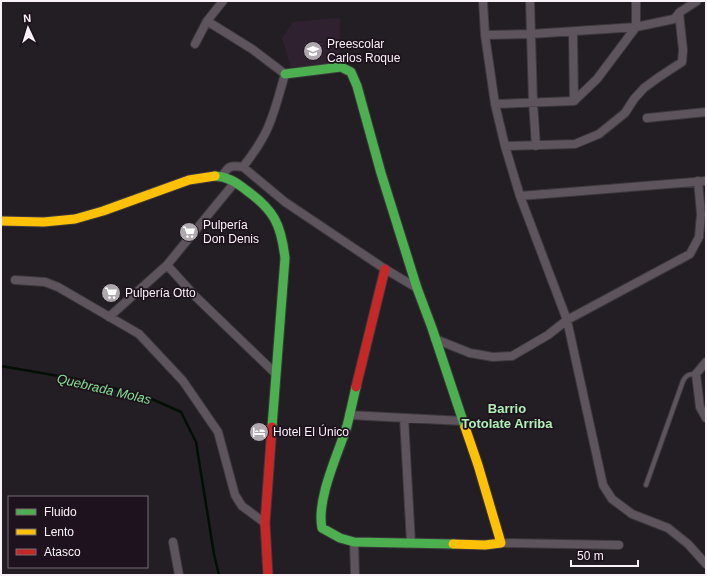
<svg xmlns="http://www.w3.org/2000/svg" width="707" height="576" viewBox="0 0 707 576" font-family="Arial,sans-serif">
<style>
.built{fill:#2f212f}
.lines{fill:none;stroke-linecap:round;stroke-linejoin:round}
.stream{stroke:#030f04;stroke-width:2.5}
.lane-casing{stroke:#3c383c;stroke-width:6}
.street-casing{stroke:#3c383c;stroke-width:10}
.fast-casing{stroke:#3c383c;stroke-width:11}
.slow-casing{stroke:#3c383c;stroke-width:11}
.jam-casing{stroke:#3c383c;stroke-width:11}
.lane{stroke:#5e545e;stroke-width:4}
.street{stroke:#5e545e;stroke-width:8}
.fast{stroke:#4caf50;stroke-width:9}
.slow{stroke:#ffc107;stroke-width:9}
.jam{stroke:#c62828;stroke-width:9}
.labels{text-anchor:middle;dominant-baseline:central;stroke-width:3.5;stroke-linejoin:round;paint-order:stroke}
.poi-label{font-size:12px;fill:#faf2f9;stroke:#1d121d;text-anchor:start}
.water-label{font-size:13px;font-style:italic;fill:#80df90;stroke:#1d121d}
.neighbourhood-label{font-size:13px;font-weight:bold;fill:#aff0b7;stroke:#1d121d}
</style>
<rect width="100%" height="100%" fill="#231e23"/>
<path class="built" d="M340,18L339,64L291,67L282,38L293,22Z"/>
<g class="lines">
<path class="stream" d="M1,366L76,379L145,396L181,412L196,442L214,554L219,575"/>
<g class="lane-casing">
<path id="lane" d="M646,485L683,381C686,375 689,374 696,374"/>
</g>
<g class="street-casing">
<path id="street" d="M483,1L485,35L495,104L505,146L520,196L567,320L603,485L612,499L632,514L668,528L688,544L706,564
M530,1L533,102L536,146
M207,21L252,49L285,74C280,91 276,108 269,125C263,140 253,154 243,167C230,165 228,166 222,177
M573,32L574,101
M485,35L531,34L636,27L674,19L680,12L697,1
M195,44L207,21L223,1
M495,104L574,101L597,79L636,27V1
M647,118L706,112
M505,146L575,144L599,134L625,113L634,99L644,88L659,77L682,62L683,50L679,13
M243,167L285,202L385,269L417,288
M235,182L167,265L196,297L276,374
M520,196L706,181
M15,280L45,282L58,287L139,334L183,381L218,432L235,495L242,506L265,523
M109,317L167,265
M435,339L470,353L493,357L512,356L548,335L567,320L690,254L699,237L701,214L698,181
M706,362L696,374L700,407L706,418
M349,415L463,421
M404,418L411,543
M173,542L179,575
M354,542L355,575
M501,543L619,545"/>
</g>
<g class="fast-casing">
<path id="fast" d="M285,74L341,67L351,72L357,86L381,173L417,288L432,328L465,427
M215,176C228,177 236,182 246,190C274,210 281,224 285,258L272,427
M356,387C353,400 350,414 347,426C338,454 316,500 322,528L340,538L354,542L453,544"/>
</g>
<g class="slow-casing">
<path id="slow" d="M1,221L44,222L75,219L103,211L189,180L215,176
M453,544L485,545L501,543L478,465L465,427"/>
</g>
<g class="jam-casing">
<path id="jam" d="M356,387L385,269
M268,575L265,523L272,427"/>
</g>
<use href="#lane" class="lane"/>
<use href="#street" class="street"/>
<use href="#fast" class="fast"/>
<use href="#slow" class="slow"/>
<use href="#jam" class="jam"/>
</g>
<defs>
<g id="school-disc" transform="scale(1)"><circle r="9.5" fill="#afa8ae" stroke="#1d121d"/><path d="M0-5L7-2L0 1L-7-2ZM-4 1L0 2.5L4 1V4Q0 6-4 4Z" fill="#fff"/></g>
<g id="supermarket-disc" transform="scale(1)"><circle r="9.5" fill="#afa8ae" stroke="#1d121d"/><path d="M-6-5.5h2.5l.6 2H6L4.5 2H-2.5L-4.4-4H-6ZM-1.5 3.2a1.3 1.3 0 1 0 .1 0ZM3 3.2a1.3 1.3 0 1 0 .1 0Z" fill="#fff"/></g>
<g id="hotel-disc" transform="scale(1)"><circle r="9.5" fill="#afa8ae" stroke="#1d121d"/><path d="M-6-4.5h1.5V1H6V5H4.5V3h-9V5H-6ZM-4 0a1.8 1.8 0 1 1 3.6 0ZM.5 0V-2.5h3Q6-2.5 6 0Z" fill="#fff"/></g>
</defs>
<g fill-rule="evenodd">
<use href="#school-disc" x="313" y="51"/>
<use href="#supermarket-disc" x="189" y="232"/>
<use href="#supermarket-disc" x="111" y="293"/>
<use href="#hotel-disc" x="259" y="432"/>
</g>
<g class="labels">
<g class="poi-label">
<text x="327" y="44">Preescolar<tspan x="327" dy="14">Carlos Roque</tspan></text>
<text x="203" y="225">Pulpería<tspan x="203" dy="14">Don Denis</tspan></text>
<text x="125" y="293">Pulpería Otto</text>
<text x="273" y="432">Hotel El Único</text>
</g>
<g class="water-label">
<text transform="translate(104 389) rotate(13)">Quebrada Molas</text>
</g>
<g class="neighbourhood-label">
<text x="507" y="408">Barrio<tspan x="507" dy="15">Totolate Arriba</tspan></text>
</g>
</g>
<rect width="707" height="576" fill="none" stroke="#faf2f9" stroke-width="4"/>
<rect x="8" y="496" width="140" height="72" fill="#1d121d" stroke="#756c75"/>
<rect x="16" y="509" width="20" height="6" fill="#4caf50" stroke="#756c75"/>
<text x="44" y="516" font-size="12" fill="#faf2f9">Fluido</text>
<rect x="16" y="529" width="20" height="6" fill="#ffc107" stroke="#756c75"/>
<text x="44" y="536" font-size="12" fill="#faf2f9">Lento</text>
<rect x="16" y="549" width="20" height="6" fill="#c62828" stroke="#756c75"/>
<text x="44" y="556" font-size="12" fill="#faf2f9">Atasco</text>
<g transform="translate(28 28) rotate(356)" stroke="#1d121d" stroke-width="3" paint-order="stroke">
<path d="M0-3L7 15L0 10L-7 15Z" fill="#faf2f9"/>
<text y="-6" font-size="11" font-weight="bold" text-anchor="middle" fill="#faf2f9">N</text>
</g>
<path d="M571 560v6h67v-6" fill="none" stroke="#faf2f9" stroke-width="2"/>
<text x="577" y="560" font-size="12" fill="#faf2f9" stroke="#1d121d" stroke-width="3" paint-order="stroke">50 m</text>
</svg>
